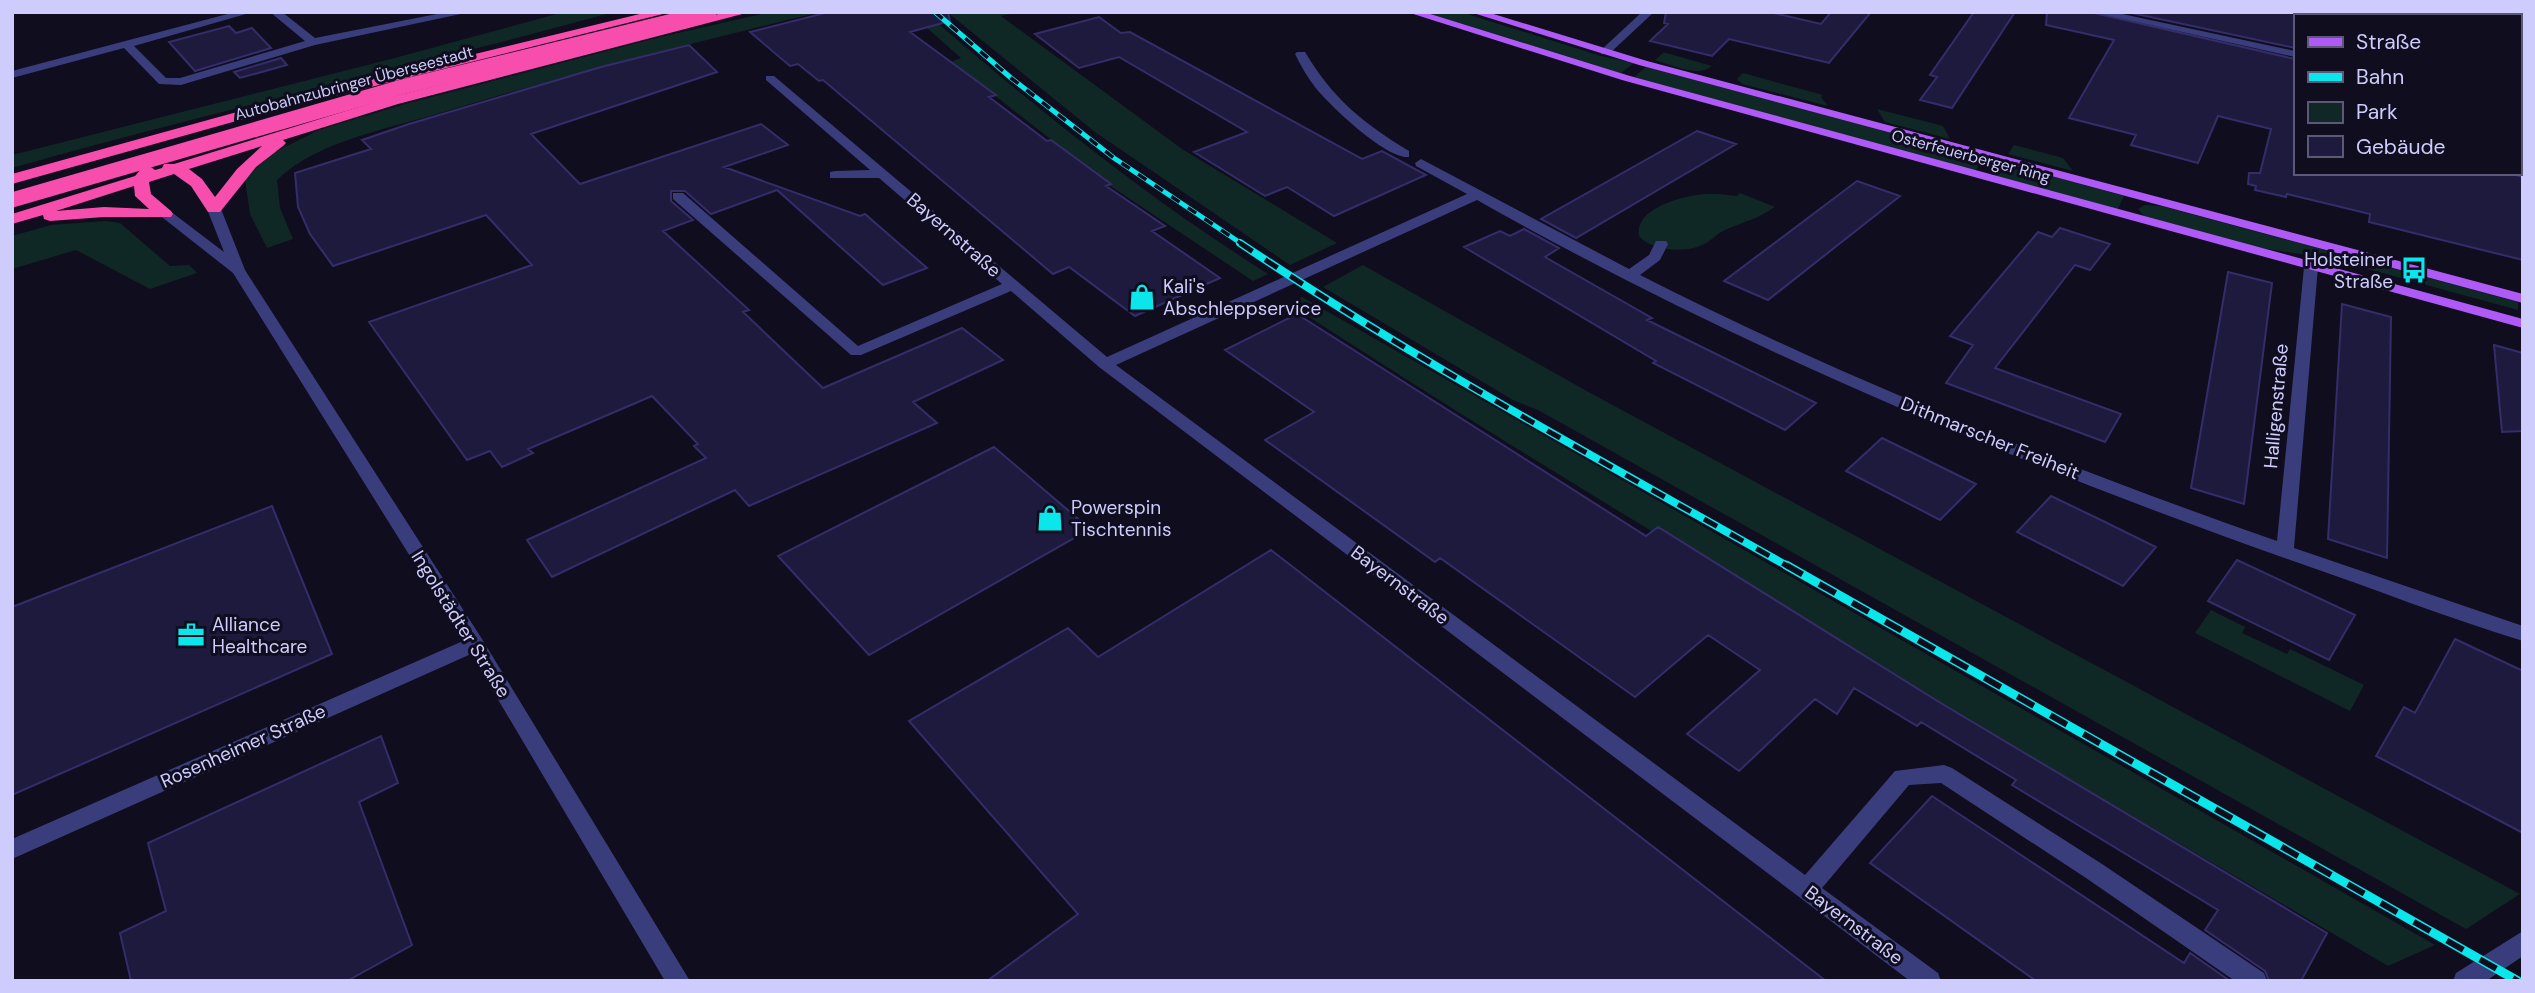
<svg xmlns="http://www.w3.org/2000/svg" width="2535" height="993" viewBox="0 0 2535 993" font-family="'DM Sans',sans-serif">
<style>
.green{fill:#102825}
.building{fill:#1e1a3e;stroke:#342d69;stroke-width:2}
.lines{fill:none;stroke-linecap:round;stroke-linejoin:round}
.minor{fill:#3a3d7b;fill-rule:evenodd}
.major{fill:#af59f7;fill-rule:evenodd}
.highway{fill:#f74dad;fill-rule:evenodd}
.rail-far2-casing{stroke:#0be6ea;stroke-width:5}
.rail-far1-casing{stroke:#0be6ea;stroke-width:8}
.rail-casing{stroke:#0be6ea;stroke-width:9}
.rail-far2{stroke:#0f0d1e;stroke-width:3.5;stroke-dasharray:10;stroke-linecap:butt}
.rail-far1{stroke:#0f0d1e;stroke-width:5;stroke-dasharray:15;stroke-linecap:butt}
.rail{stroke:#0f0d1e;stroke-width:6;stroke-dasharray:19;stroke-linecap:butt}
.highway-bridge{stroke:#f74dad;stroke-width:15}
.labels{text-anchor:middle;dominant-baseline:central;stroke-width:6;stroke-linejoin:round;paint-order:stroke}
.far-street-label{font-size:16px;fill:#ceccfd;stroke:#0f0d1e}
.street-label{font-size:19px;fill:#ceccfd;stroke:#0f0d1e}
.poi-label{font-size:19px;fill:#ceccfd;stroke:#0f0d1e;text-anchor:start}
</style>
<rect width="100%" height="100%" fill="#0f0d1e"/>
<path class="green" d="M564,12H614C414,67 212,111 12,168V155L391,59Z
M771,12H821C692,43 564,75 437,114C383,130 318,141 277,180L280,208L293,239L267,248L250,214L245,179L273,153L319,130L405,104L660,37Z
M909,12H925C1034,107 1146,197 1268,274L1253,281L1112,187L994,95L947,63L961,58Z
M947,12H1021L1001,16L1182,149L1337,243L1290,265L1095,132Z
M1424,12H1461L1601,56L1634,63L1621,73Z
M1663,53V52L1712,66C1698,78 1672,65 1655,60Z
M1646,67L1984,158L1975,171L1634,77Z
M1743,73L1823,95L1821,97L1828,106L1742,84L1737,79Z
M1877,109L1943,126L1950,139L1885,122Z
M2014,145L2063,158L2073,171L2008,154Z
M2001,162L2124,196L2117,211L1993,176Z
M1740,193L1775,207C1758,219 1743,222 1725,230C1716,234 1710,242 1702,245C1686,253 1651,251 1639,236C1634,208 1683,196 1704,194C1715,193 1726,195 1737,196Z
M2145,205L2161,206L2518,302V310L2331,259L2249,246L2144,216L2138,209Z
M106,221L120,223L170,266L189,265L197,273L150,289L76,250L12,269V236L51,225Z
M1363,265L1583,389L2520,894L2466,929L1538,410L1513,400L1323,287Z
M1302,297L2435,945L2388,966C2020,749 1647,537 1289,304Z
M2211,610L2245,627L2242,633L2287,654L2290,649L2364,685L2350,711L2195,633Z"/>
<path class="building" d="M829,12H948L950,21L910,32L996,95L989,97L1047,141L1051,140L1111,184L1106,186L1165,226L1152,231L1220,278L1135,316L1069,267L1053,274L823,80L819,81L798,64L790,66L750,32Z
M1666,12H1769L1821,24L1831,12H1871L1829,63L1729,39L1712,56L1650,41L1668,24L1664,23Z
M1974,12H2015L1952,108L1920,100L1937,77L1930,75Z
M2047,12H2090L2295,59V173H2509L2523,177V260L2369,222L2370,214L2287,194L2286,197L2255,190L2256,186L2248,184L2249,173H2260L2271,129L2218,116L2198,163L2131,145L2136,135L2069,118L2114,40L2046,25Z
M2127,12H2295V48Z
M1099,17L1121,33L1130,32L1362,159L1382,151L1426,175L1334,216L1287,187L1265,196L1194,152L1247,132L1119,57L1079,68L1035,34Z
M229,26L236,33L252,28L271,48L195,71L169,42Z
M689,45L717,72L531,134L580,184L761,124L788,145L724,167L860,216L865,214L927,268L883,285L777,190L711,214L685,191H671V201L693,220L663,231L749,310L743,312L823,388L962,328L1003,360L913,402L937,423L749,506L735,490L552,577L527,540L706,458L694,446L698,444L652,396L528,449L533,453L502,467L490,451L467,460L369,322L532,265L486,215L333,266L310,234L298,207L295,173L371,149L362,140L409,124L601,67Z
M281,58L287,65L240,78L234,72Z
M1697,131L1736,144L1576,238L1541,219Z
M1857,181L1900,196L1768,300L1724,281Z
M2060,228L2110,244L2090,270L2075,265L1995,368L2121,414L2105,442L1946,383L1973,345L1950,336L2038,232L2052,237Z
M1524,229L1559,248L1545,257L1652,318L1647,320L1816,403L1785,430L1653,363L1656,361L1464,247L1500,231L1510,236Z
M2228,272L2272,283L2244,504L2191,488Z
M2342,304L2391,317L2387,558L2328,539Z
M1297,314L1646,536L1658,527L1939,702L2327,933L2301,981H2269L2265,971L2205,930L2218,910L2012,785L2016,780L1921,722L1917,726L1854,688L1837,714L1815,699L1739,771L1687,734L1760,670L1708,635L1635,697L1440,558L1435,562L1265,440L1314,412L1225,350Z
M2494,345L2523,353V431L2502,432Z
M1882,438L1927,460L1976,484L1940,520L1846,471Z
M994,447L1090,529L869,655L778,556Z
M2051,496L2101,520L2156,547L2123,586L2017,532Z
M272,506L332,654L12,795V607Z
M1271,550L1826,981H987L1078,914L909,721L1068,628L1098,657Z
M2237,560L2355,615L2329,660L2208,601Z
M2455,639L2523,671V833L2376,756L2404,707L2415,713Z
M381,736L398,783L359,802L412,945L347,981H131L120,933L166,911L148,843Z
M1932,796L2184,963L2190,953L2230,981H2036L1870,863Z"/>
<g class="lines">
<path class="minor" d="M235,12H253L134,46L166,78H180L305,41L270,12H282L315,38L447,12H470L315,45L181,85L159,84L124,48L12,78V71Z
M1642,12H1654L1609,54H1601V50Z
M2092,12H2113L2295,51V57Z
M2509,12H2523V17L2510,14Z
M1297,52H1305C1333,99 1363,123 1409,151V157C1387,160 1329,105 1315,87C1307,77 1301,66 1295,54Z
M766,76H774L1107,357L1467,194L1416,166L1415,163L1421,159L1629,269L1649,255L1656,241H1666L1668,244L1660,260L1640,275C1845,379 2060,465 2277,541L2304,267L2306,264H2316L2318,267L2294,548L2523,626V641C2447,618 2372,588 2296,562C2015,463 1737,347 1477,200L1116,365L1805,875L1895,771L1944,765L1952,768L2102,864L2264,973L2267,981H2235L2086,878L1941,783L1909,785L1822,888L1938,973L1941,981H1910L1099,367L1011,291L861,355H851L673,199V193H683L858,346L1002,284L879,178H830V172L835,171L870,170L766,80Z
M2519,96L2523,97V105L2519,104Z
M214,205L221,209L245,270L482,639L690,981H665L471,654L12,859V839L463,641L233,273L158,214L165,210L170,211L224,252L207,209Z
M2523,931V956L2486,981H2453L2456,973Z"/>
<path class="major" d="M1407,12H1424L1630,76L2523,319V328L1622,80Z
M1470,12H1487L1647,61L2523,294V303L1639,65Z"/>
<path class="highway" d="M648,12H671L247,118L12,184V174L237,112Z
M726,12H750L398,104L283,140L286,143L283,146L256,167L220,212H208L191,186L174,174L149,182L151,194L171,211L173,214L171,217H104L50,221L44,219L43,215L12,224V214L135,176L143,167L148,165L155,170L162,168L164,164H174L388,98ZM262,146L237,169L215,197L202,179L189,169ZM134,186L135,196L149,209L104,207L56,211Z"/>
<g class="rail-far2-casing">
<path id="rail-far2" d="M935,12L1011,78L1114,158L1242,244"/>
</g>
<g class="rail-far1-casing">
<path id="rail-far1" d="M1240,243C1416,361 1604,462 1789,567"/>
</g>
<g class="rail-casing">
<path id="rail" d="M1786,565L2518,981"/>
</g>
<use href="#rail-far2" class="rail-far2"/>
<use href="#rail-far1" class="rail-far1"/>
<use href="#rail" class="rail"/>
<path class="highway-bridge" d="M12,200L402,87L709,12"/>
</g>
<defs>
<g id="bus-bare" transform="scale(2.1)"><path d="M-5-6H5V4H4V6H2V4H-2V6H-4V4H-5ZM-3.5-4V0h7V-4ZM-3.5 1.2v1.5H-2V1.2ZM2 1.2v1.5H3.5V1.2Z" fill="#0be6ea" stroke="#0f0d1e" stroke-width="2.5" paint-order="stroke"/></g>
<g id="shop-bare" transform="scale(2.1)"><path d="M-5-2.5h2.3a2.7 3.5 0 0 1 5.4 0H5L5.5 6h-11ZM-1.5-2.5h3a1.5 2.3 0 0 0-3 0Z" fill="#0be6ea" stroke="#0f0d1e" stroke-width="2.5" paint-order="stroke"/></g>
<g id="office-bare" transform="scale(2.1)"><path d="M-6-3h4V-5.5h4V-3h4V5H-6ZM-1-4.5V-3h2v-1.5ZM-6 0V1H6V0Z" fill="#0be6ea" stroke="#0f0d1e" stroke-width="2.5" paint-order="stroke"/></g>
</defs>
<g fill-rule="evenodd">
<use href="#bus-bare" x="2414" y="270"/>
<use href="#shop-bare" x="1142" y="297"/>
<use href="#shop-bare" x="1050" y="518"/>
<use href="#office-bare" x="191" y="635"/>
</g>
<g class="labels">
<g class="far-street-label">
<text transform="translate(354 83) rotate(-15)">Autobahnzubringer Überseestadt</text>
<text transform="translate(1971 156) rotate(15)">Osterfeuerberger Ring</text>
</g>
<g class="street-label">
<text transform="translate(954 235) rotate(41)">Bayernstraße</text>
<text transform="translate(2276 406) rotate(-85)">Halligenstraße</text>
<text transform="translate(1990 438) rotate(22)">Dithmarscher Freiheit</text>
<text transform="translate(1400 585) rotate(37)">Bayernstraße</text>
<text transform="translate(461 624) rotate(58)">Ingolstädter Straße</text>
<text transform="translate(243 746) rotate(-24)">Rosenheimer Straße</text>
<text transform="translate(1854 925) rotate(37)">Bayernstraße</text>
</g>
<g class="poi-label">
<text x="2393" y="259" text-anchor="end">Holsteiner<tspan x="2393" dy="22">Straße</tspan></text>
<text x="1163" y="286">Kali's<tspan x="1163" dy="22">Abschleppservice</tspan></text>
<text x="1071" y="507">Powerspin<tspan x="1071" dy="22">Tischtennis</tspan></text>
<text x="212" y="624">Alliance<tspan x="212" dy="22">Healthcare</tspan></text>
</g>
</g>
<rect width="2535" height="993" fill="none" stroke="#ceccfd" stroke-width="28"/>
<rect x="2294" y="14" width="228" height="161" fill="#0f0d1e" stroke="#5b5977" stroke-width="2"/>
<rect x="2308" y="37" width="35" height="10" fill="#af59f7" stroke="#5b5977" stroke-width="2"/>
<text x="2356" y="49" font-size="21" fill="#ceccfd">Straße</text>
<rect x="2308" y="72" width="35" height="10" fill="#0be6ea" stroke="#5b5977" stroke-width="2"/>
<text x="2356" y="84" font-size="21" fill="#ceccfd">Bahn</text>
<rect x="2308" y="102" width="35" height="21" fill="#102825" stroke="#5b5977" stroke-width="2"/>
<text x="2356" y="119" font-size="21" fill="#ceccfd">Park</text>
<rect x="2308" y="136" width="35" height="21" fill="#1e1a3e" stroke="#5b5977" stroke-width="2"/>
<text x="2356" y="154" font-size="21" fill="#ceccfd">Gebäude</text>
</svg>
